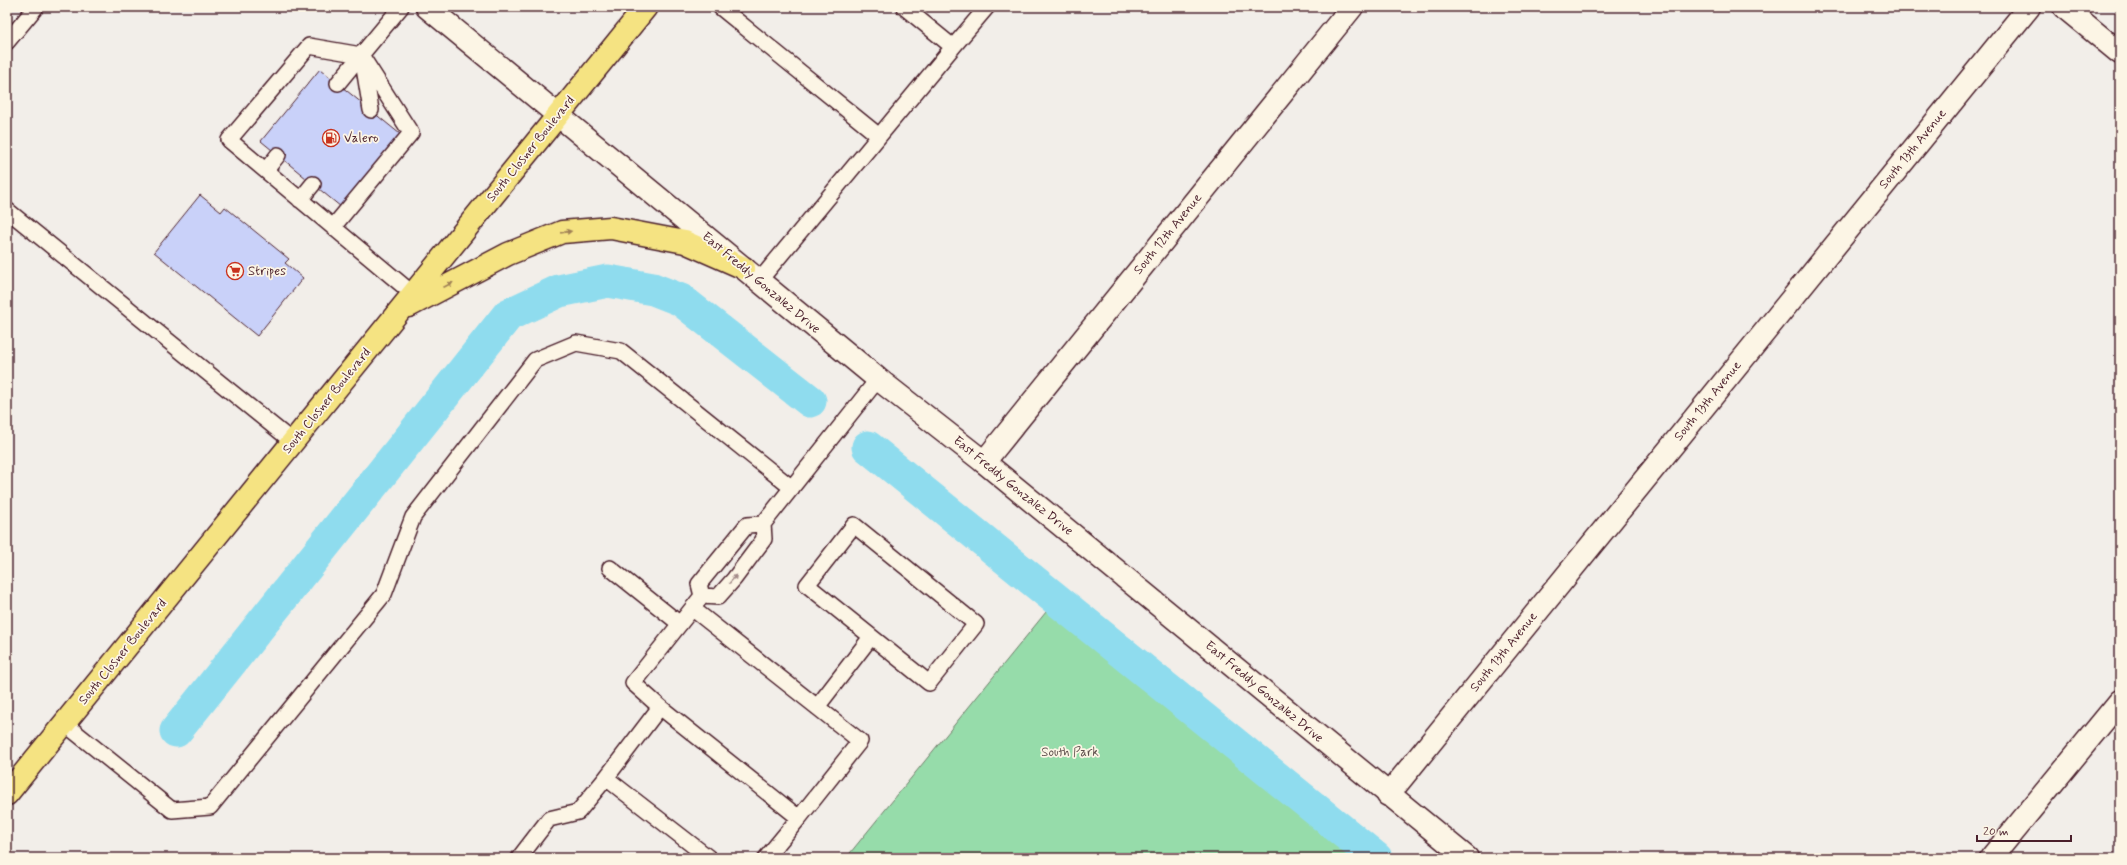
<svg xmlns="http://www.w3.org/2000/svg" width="2127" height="865" viewBox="0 0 2127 865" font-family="Mynerve,sans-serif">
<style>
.green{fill:#96dcaa;stroke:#707e6a}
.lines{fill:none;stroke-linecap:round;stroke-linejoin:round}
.canal{stroke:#8fdcee;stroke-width:33}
.building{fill:#c9d1f9;stroke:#4a1f2b}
.lane-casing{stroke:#4a1f2b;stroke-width:18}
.street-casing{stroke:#4a1f2b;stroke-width:25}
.secondary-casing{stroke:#4a1f2b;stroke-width:25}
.primary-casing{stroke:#4a1f2b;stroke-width:25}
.lane{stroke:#fcf5e5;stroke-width:15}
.street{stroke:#fcf5e5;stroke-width:22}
.secondary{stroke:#fcf5e5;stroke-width:22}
.primary{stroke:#f5e382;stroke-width:22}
.oneway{fill:#a08156}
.oneway2{fill:#a38a88}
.labels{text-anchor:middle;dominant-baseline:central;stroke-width:3.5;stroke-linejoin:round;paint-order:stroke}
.poi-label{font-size:13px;fill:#4a1f2b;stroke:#fcf5e5;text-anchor:start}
.street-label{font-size:13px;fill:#4a1f2b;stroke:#fcf5e5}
.park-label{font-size:13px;fill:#5d4e4b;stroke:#fcf5e5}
</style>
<rect width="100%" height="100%" fill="#f2eee9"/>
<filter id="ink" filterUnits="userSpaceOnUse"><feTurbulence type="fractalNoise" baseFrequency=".025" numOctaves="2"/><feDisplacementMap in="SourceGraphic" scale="8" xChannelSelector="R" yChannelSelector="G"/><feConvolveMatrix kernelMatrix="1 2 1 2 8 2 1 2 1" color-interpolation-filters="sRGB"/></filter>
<g filter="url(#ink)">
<path class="green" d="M1055,601L1373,858H846Z"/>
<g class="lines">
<path class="canal" d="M868,447L1376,858
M176,731L508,315L559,291L608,281L653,289L681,300L810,401"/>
</g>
<path class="building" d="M320,69L400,134L341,207L261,141Z
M200,195L221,212L225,207L289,259L285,263L303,278L257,336L154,252Z"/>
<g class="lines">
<g class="lane-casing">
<path id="lane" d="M401,7L361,55L309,46L229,140L413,294
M720,7L879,136
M7,42L36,7
M953,47L987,7
M363,62L371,110
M338,83L361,55
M266,170L278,155
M300,200L313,184
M7,210L293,442
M333,227L411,133L361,55
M759,281L953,47L904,7
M854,525L976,624L929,683L807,585Z
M610,568L680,624
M702,596L633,683L660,707L799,818L766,858
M702,596L718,597L734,579L764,539L763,524L878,379
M702,596L699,584L747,525L763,524
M693,609L860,741L799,818
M817,707L871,637
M65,724L172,810L210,807L384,594L413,517L535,360L576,343L621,351L792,488
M606,778L660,707
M519,858L549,819L578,812L606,778L709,858"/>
</g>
<g class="street-casing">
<path id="street" d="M2064,7L2120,53
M984,462L1352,7
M1388,795L2029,7
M1991,858L2120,701"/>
</g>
<g class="secondary-casing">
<path id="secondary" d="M427,7L878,379L984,462L1467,858"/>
</g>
<g class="primary-casing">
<path id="primary" d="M409,306L508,254L562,232L611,228L685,242L744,268
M7,794L646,7"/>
</g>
<use href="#lane" class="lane"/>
<use href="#street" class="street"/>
<use href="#secondary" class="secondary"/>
<use href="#primary" class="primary"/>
</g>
<defs><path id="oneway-solid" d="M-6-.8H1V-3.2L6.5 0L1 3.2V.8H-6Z"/></defs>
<g class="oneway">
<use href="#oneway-solid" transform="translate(566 232) rotate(-8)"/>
<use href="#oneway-solid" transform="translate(448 285) rotate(-28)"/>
</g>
<use class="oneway2" href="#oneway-solid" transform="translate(733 579) rotate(-50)"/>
</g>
<defs>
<g id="fuel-ring" transform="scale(0.9)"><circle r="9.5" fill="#fcf5e5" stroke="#c8321e" stroke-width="1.5"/><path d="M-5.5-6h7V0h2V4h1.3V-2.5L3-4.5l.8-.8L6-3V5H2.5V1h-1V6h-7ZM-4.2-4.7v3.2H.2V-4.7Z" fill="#c8321e"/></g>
<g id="supermarket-ring" transform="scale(0.9)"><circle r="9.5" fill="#fcf5e5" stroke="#c8321e" stroke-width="1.5"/><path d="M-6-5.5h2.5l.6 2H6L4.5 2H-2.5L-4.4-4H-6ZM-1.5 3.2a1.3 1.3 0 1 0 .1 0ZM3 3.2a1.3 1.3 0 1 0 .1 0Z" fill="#c8321e"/></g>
</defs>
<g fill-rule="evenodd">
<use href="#fuel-ring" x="331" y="138"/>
<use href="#supermarket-ring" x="235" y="271"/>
</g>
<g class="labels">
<g class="poi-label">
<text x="344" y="138">Valero</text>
<text x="248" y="271">Stripes</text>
</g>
<g class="street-label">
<text transform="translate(531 149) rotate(-51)">South Closner Boulevard</text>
<text transform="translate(1913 149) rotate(-51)">South 13th Avenue</text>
<text transform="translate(1168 234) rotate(-51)">South 12th Avenue</text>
<text transform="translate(761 283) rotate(40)">East Freddy Gonzalez Drive</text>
<text transform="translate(327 401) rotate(-51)">South Closner Boulevard</text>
<text transform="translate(1708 401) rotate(-51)">South 13th Avenue</text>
<text transform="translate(1013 486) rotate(39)">East Freddy Gonzalez Drive</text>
<text transform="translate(123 652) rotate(-51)">South Closner Boulevard</text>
<text transform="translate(1504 652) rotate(-51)">South 13th Avenue</text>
<text transform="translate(1264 692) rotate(40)">East Freddy Gonzalez Drive</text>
</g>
<g class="park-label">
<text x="1070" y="752">South Park</text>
</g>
</g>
<rect width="2127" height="865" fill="none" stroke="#fcf5e5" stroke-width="24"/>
<rect x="12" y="12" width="2103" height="841" fill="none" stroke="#4a1f2b" stroke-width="1.5" filter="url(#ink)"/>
<path d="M1977 835v6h94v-6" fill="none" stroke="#4a1f2b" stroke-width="2"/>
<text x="1983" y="835" font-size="12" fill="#4a1f2b" stroke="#fcf5e5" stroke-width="3" paint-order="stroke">20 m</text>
</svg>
